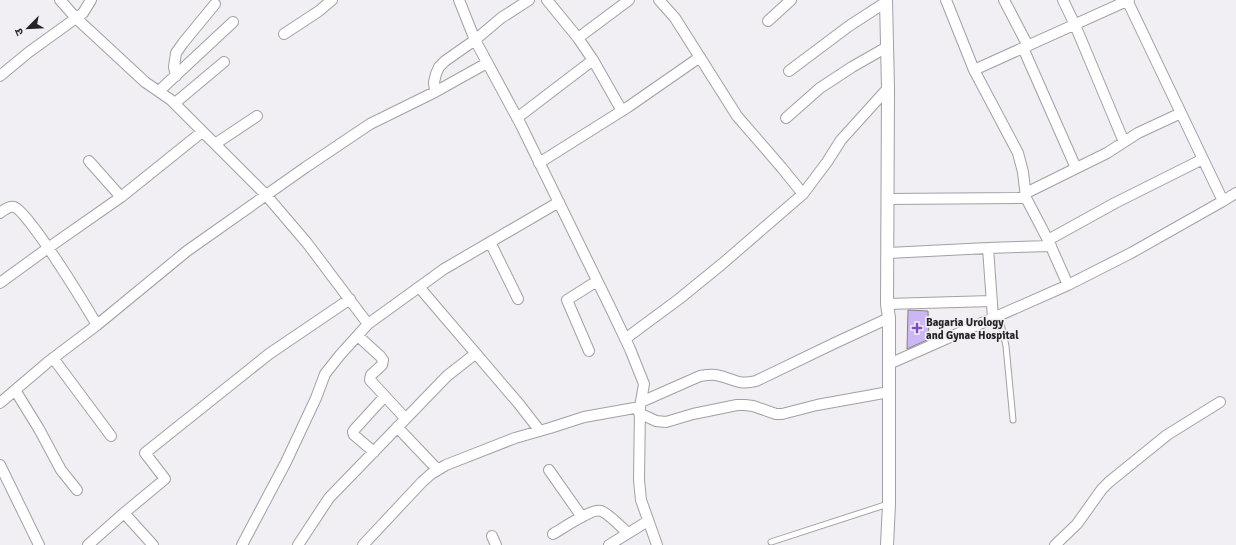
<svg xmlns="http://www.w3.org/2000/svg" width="1236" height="545" viewBox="0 0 1236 545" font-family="Signika,'Noto Sans Devanagari',sans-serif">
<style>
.building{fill:#ccb6f4;stroke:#838286}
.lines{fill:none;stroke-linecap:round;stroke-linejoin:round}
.service-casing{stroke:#a1a0a4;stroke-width:7}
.minor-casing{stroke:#a1a0a4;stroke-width:12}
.tertiary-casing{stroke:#a1a0a4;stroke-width:14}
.service{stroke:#fff;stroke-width:5}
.minor{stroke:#fff;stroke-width:10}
.tertiary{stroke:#fff;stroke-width:12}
.poi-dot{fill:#814ec5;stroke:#f1eff3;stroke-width:1.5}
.labels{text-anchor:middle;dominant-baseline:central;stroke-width:3.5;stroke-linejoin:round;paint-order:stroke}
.poi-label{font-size:11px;font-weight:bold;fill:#242325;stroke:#f1eff3;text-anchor:start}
</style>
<rect width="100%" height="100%" fill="#f1eff3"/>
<path class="building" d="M908,310L928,311L929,339L907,349Z"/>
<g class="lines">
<g class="service-casing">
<path id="service" d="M999,315L1006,346L1013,420
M771,542L888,504"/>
</g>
<g class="minor-casing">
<path id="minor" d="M60,0L76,18L145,82L171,100L266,195L307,243L368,324
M459,0L475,40L521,125L612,311L630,349L644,384L640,407L639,480L641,500L657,545
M547,0L578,38L629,0
M659,0L675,18L737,116L782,168L803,194
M946,0L974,70L1018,153L1023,172L1026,198L1048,240L1068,285
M1004,0L1028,46
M1063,0L1075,25L1124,142
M1127,0L1223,201
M768,21L791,0
M284,34L319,11L332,0
M578,38L593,60L622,111
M1023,48L1076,168
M974,70L1129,0
M789,71L849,26L886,2
M0,76L29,52L83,13L91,0
M176,76L174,67L176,53L183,43L215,4
M159,91L233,22
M435,92L434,82L436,74L439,67L445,61L475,40L501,18L529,0
M175,103L224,62
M517,118L593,60
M786,118L820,88L852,67L887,47
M215,144L257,116
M89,161L121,197
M539,163L628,107L700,57
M1026,193L1107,153L1138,133L1181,113
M887,199L1026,198
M0,213C4,210 9,206 14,207C27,209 87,308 97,325
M1048,240L1115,203L1203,159
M490,242L518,299
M988,248L993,318
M888,253L988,248L1051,246
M0,283L48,248L121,197L202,132
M419,287L519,404L540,431
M887,304L992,301
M358,336L380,356L383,360L382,365L371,375L370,380L405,418
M625,339L679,299L722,264L803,194L827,162L841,140L888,88
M589,351L567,300L597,281
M53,358L111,436
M889,364L1068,285L1131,253L1223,201L1236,193
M15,390L39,429L61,470L77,490
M641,402L700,376C706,375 711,374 716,375C733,378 737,386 756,381L837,342L889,318
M0,403L48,362L97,325L187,251L306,167L370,124L435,92L487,63
M639,413L656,421L666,422L693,414L737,405H745L753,406L776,414H782L817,405L889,392
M397,427L437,469
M374,452L354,435L353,432L354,430L385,396
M0,465L39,545
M549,470L582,517
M124,513L153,545
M553,534C562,529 592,508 601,511C608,513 622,528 628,533
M492,536L496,545
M88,545L124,513L165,479L145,453L269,354L350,299
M242,545L286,462L316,398L325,374L340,355L368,324L444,269L559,202
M298,545L329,498L447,376L475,354
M363,545L422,482L431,474L446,465L515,438L550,428L584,417L640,407
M609,545L648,521
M1055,545L1077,524L1102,489L1109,482L1167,435L1220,402"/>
</g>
<g class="tertiary-casing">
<path id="tertiary" d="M886,0L888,88L887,304L889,318V504L887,545"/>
</g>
<use href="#service" class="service"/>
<use href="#minor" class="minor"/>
<use href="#tertiary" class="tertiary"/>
</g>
<path class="poi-dot" d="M915 322h4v4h4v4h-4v4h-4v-4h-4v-4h4z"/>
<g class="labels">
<g class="poi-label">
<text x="926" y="322">Bagaria Urology<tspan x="926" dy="13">and Gynae Hospital</tspan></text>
</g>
</g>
<g transform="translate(28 28) rotate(246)" stroke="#f1eff3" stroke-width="3" paint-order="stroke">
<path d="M0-3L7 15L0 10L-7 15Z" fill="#242325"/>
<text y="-6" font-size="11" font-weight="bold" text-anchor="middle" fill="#242325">उ</text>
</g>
</svg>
